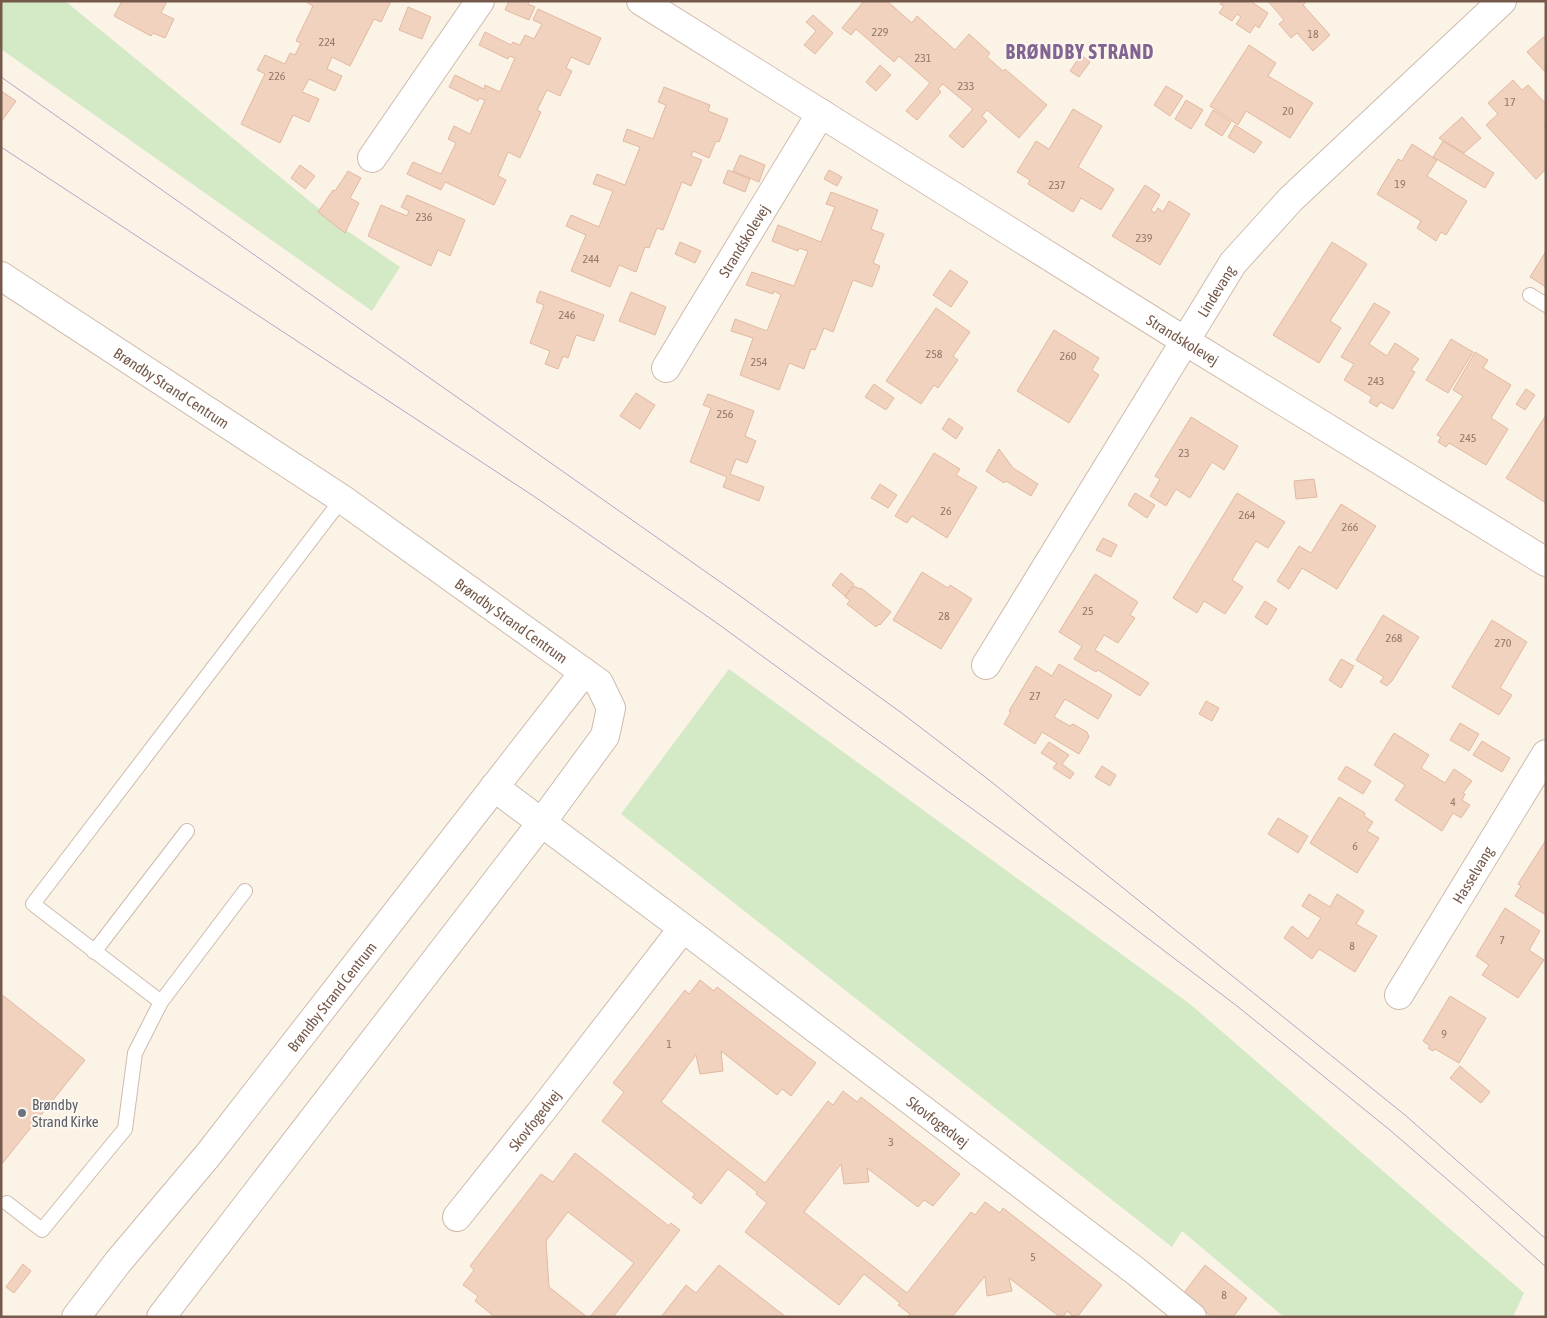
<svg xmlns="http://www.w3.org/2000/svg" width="1547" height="1318" viewBox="0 0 1547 1318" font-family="'Asap Condensed',sans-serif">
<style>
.green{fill:#d4e9c5}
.building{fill:#f0d2bf;stroke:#e2b9a0}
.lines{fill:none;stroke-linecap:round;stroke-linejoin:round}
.lane-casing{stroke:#cdbbad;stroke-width:16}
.street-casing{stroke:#cdbbad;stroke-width:30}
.secondary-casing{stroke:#d0bbab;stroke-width:30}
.lane{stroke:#fff;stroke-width:14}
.street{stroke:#fff;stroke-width:28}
.secondary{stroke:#fff;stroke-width:28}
.tram{stroke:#b6a5c5;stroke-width:1}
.worship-dot{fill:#6b7280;stroke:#fef7ed;stroke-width:2}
.labels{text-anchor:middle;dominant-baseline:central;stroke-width:4;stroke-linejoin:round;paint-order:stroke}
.number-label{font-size:12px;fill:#947869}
.street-label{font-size:15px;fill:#755a4c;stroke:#fef7ed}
.worship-label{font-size:15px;fill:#5b616d;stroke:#fef7ed;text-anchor:start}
.district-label{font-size:20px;font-weight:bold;letter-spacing:1px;fill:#816491;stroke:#fef7ed}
</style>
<rect width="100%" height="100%" fill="#fcf3e7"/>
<path class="green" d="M1,1H65L340,226L400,267L372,311L1,49Z
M729,669L1190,1004L1524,1293L1513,1317H1284L1182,1231L1172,1247L621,814Z"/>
<path class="building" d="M122,1H167L161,13L174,19L165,38L153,33L151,36L114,16Z
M391,1L381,22L374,19L350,66L332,57L327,69L342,76L335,91L309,79L302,92L319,99L309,122L293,115L280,143L241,124L265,74L257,70L265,55L285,64L290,53L295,55L301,43L296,41L313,6L305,1Z
M509,1H529L528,4L535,7L529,20L505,10Z
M864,1H887L912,23L917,16L955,50L969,34L990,53L987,57L1003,71L1005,69L1047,105L1019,138L987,110L982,116L987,121L963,148L949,136L973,109L943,84L938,89L941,92L917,120L906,111L930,83L899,56L894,62L856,29L851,35L842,28Z
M1222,1H1254L1253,3L1268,13L1259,28L1255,25L1250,33L1236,24L1241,17L1237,14L1232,21L1219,13L1224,6L1220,4Z
M1268,1H1307L1303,5L1330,35L1313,51L1297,33L1291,38L1279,24L1284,20Z
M408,7L431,17L422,39L399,30Z
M538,9L601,38L589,65L571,57L566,68L572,71L560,96L547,90L537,110L541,112L520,158L508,152L498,176L506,180L494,205L445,182L441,190L407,174L413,162L441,174L456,143L448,139L454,126L470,134L485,100L479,98L478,101L449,87L455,75L484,89L485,85L500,92L515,58L509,56L508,59L479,45L485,32L511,45L513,42L520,45L525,35L534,39L542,24L533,20Z
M813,15L833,33L815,54L804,45L816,31L806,22Z
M1546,35V73L1527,52Z
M1249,45L1276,63L1268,76L1313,103L1290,138L1246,111L1238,125L1210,106Z
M1081,55L1090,62L1079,77L1070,71Z
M880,65L891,75L876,91L866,82Z
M1513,80L1522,90L1528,85L1546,104V125L1544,126L1546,129V169L1536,179L1486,125L1498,114L1488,103Z
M1166,86L1183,96L1170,116L1154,105Z
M664,87L710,105L708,111L728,119L719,142L716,141L709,158L693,151L691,156L702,160L691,186L682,182L663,230L657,228L649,248L645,247L636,272L619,265L610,287L571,271L586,235L566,226L571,215L599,227L613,191L593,184L597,174L625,185L640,147L623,141L627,129L653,139L666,105L658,102Z
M1,91L16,101L1,122Z
M1186,100L1203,110L1191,129L1175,119Z
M1073,109L1102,126L1078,167L1114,189L1101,210L1081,198L1073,212L1028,184L1030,180L1017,172L1036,141L1049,149Z
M1213,110L1231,122L1222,136L1205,125Z
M1462,117L1481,138L1464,153L1439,138Z
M1235,125L1262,142L1254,153L1228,137Z
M1443,141L1494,173L1485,188L1433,157Z
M1412,144L1437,160L1427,176L1467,201L1446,235L1441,232L1436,241L1417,228L1421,221L1377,194L1398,159L1402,161Z
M740,155L765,165L759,182L733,171Z
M300,165L315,176L305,189L291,178Z
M728,170L750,179L745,192L723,183Z
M829,170L842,177L837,186L824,179Z
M348,171L361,178L350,198L359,203L345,233L318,212L333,190L335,191Z
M1145,185L1160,195L1151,210L1155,213L1158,208L1163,212L1169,201L1190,214L1160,265L1112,236Z
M831,192L878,210L871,229L884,234L873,263L880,266L872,287L853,280L833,332L824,328L815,350L811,349L804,369L789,363L779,390L740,375L753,338L731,331L735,319L767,331L781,295L774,291L773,294L746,285L752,272L794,286L808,251L799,248L798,251L772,241L778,225L821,242L835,207L826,204Z
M407,195L465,220L450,256L438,250L431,266L368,236L381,205L407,216L409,211L401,207Z
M680,242L701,251L695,263L675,254Z
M1332,242L1367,264L1330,321L1341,328L1319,363L1273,335Z
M1546,251V287L1530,277Z
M950,270L968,282L951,307L933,295Z
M540,291L604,315L594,341L576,335L568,358L563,356L558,369L545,364L550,351L530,343L544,305L536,302Z
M631,292L666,307L655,335L619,321Z
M1374,303L1390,312L1369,344L1387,356L1395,343L1419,359L1411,370L1415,372L1393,409L1380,402L1377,407L1369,402L1372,397L1344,380L1354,364L1341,357Z
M936,308L970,332L953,356L958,360L938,388L934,385L921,404L886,381Z
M1054,330L1099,358L1092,370L1099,375L1069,423L1017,391Z
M1451,339L1473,352L1448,393L1426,380Z
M1475,352L1488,360L1483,368L1511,385L1491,418L1508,429L1486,465L1449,443L1446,447L1438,442L1441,437L1437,435L1463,396L1453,390Z
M874,384L894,398L886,410L865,397Z
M1526,389L1535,395L1525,410L1516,404Z
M636,393L655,405L640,429L620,416Z
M708,394L754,411L745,436L756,441L747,463L736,459L730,474L764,487L759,501L723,487L727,477L690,462L711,408L703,405Z
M1546,415V503L1506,478Z
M1191,417L1238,446L1224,470L1212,462L1190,498L1176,489L1166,506L1150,496L1160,479L1155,476Z
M949,418L963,428L956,439L942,429Z
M999,449L1013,468L1038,484L1031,496L1006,481L1004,483L986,471Z
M934,453L960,469L956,475L977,487L947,538L912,516L907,523L895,516Z
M1314,479L1317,497L1296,499L1294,481Z
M880,484L897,495L888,508L871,498Z
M1135,493L1155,505L1147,518L1128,505Z
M1237,493L1285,522L1268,548L1256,541L1232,580L1243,587L1225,614L1204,601L1197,613L1173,598Z
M1341,504L1376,526L1337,589L1302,568L1289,589L1277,581L1299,546L1311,553Z
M1103,538L1117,545L1111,557L1096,550Z
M922,572L948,588L950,585L972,599L941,649L893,620Z
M841,573L854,584L845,596L832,585Z
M1095,574L1138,602L1130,615L1135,618L1118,643L1104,635L1095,650L1149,683L1140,696L1098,670L1096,672L1074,659L1082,646L1059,632Z
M854,586L860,589L861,588L891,612L880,625L879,624L876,627L847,604L850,600L845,597Z
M1265,601L1277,609L1267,625L1255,617Z
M1383,615L1419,637L1392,681L1387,686L1380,682L1384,677L1356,660Z
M1492,620L1527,642L1500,688L1512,695L1499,715L1452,687Z
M1341,659L1354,666L1341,688L1329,680Z
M1059,664L1112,695L1098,719L1065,699L1054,717L1070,726L1073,724L1087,732L1089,737L1079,754L1042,732L1035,744L1004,724L1011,712L1009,711L1036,666L1052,676Z
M1206,701L1219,708L1212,721L1199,714Z
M1460,723L1479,734L1469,751L1450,740Z
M1394,733L1429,755L1421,768L1445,783L1454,769L1472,781L1463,793L1465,794L1462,800L1470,805L1461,818L1453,813L1442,831L1395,800L1405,785L1374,765Z
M1482,741L1510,758L1502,772L1473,755Z
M1049,742L1069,755L1062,764L1074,773L1070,779L1053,768L1057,763L1041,753Z
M1102,766L1116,775L1110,786L1095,777Z
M1346,766L1371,781L1363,794L1338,779Z
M1339,797L1365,813L1364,816L1373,822L1367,831L1379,838L1357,873L1310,843Z
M1278,818L1308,836L1298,853L1268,834Z
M1546,840V915L1515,896L1521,886L1518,884Z
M1309,894L1330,907L1337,894L1364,911L1356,924L1377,936L1355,972L1319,949L1312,959L1284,938L1292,926L1308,939L1321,918L1302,906Z
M1505,908L1540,931L1529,950L1544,960L1518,998L1482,975L1489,965L1476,956Z
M700,980L714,991L717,987L816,1063L791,1096L782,1089L777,1095L721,1051L723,1071L700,1074L696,1055L661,1102L765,1183L828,1101L833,1105L843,1091L857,1102L861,1097L960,1174L933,1206L924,1200L918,1207L867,1168L869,1182L844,1184L841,1164L804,1212L907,1293L971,1212L975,1215L985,1202L1000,1213L1003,1208L1102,1285L1077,1317H1074L1067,1311L1063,1317H1060L1009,1278L1012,1291L987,1296L985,1276L952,1317H908L910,1314L898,1305L900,1303L864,1274L839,1305L745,1232L767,1203L756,1194L757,1192L728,1169L701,1204L692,1197L695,1194L602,1121L624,1092L613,1083L685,990L689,994Z
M1,994L85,1060L1,1165Z
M1450,996L1486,1018L1459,1063L1435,1049L1433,1051L1428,1048L1430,1046L1423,1041Z
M1460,1066L1490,1092L1481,1103L1450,1078Z
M575,1153L669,1226L671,1223L680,1230L613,1317H590L634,1263L568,1212L546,1241L549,1287L587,1317H495L475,1301L478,1296L463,1285L474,1270L470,1266L541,1174L553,1182Z
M23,1264L31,1271L14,1293L6,1287Z
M719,1265L786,1317H661L686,1285L696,1293Z
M1205,1265L1247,1298L1233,1317H1212L1183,1294Z"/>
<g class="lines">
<g class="lane-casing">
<path id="lane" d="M1530,295L1546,305
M245,891L161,1002L33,904L342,499
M94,952L187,831
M7,1203L42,1230L125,1129L135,1053L161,1002"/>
</g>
<g class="street-casing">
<g id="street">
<path d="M372,158L480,1"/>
<path id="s1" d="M1,276L342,499L599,683L611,708L605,736L542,822L161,1317"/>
<path id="s2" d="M666,368L821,113"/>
<path id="s3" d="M986,665L1233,263L1291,199L1502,1"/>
<path id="s4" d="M494,787L683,928L1138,1273L1192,1317"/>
<path id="s5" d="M1399,995L1546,754"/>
<path id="s6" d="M457,1217L544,1108L683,928"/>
<path id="s7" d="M76,1317L118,1262L208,1155L584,672"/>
</g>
</g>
<g class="secondary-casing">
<g id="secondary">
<path id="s8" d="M641,1L1185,341L1546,562"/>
</g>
</g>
<use href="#lane" class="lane"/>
<use href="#street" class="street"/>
<use href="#secondary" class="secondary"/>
<path class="tram" d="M1,77L736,593L903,714L989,780L1405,1115L1546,1239
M1,147L535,497L714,621L1092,896L1237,1006L1391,1131L1463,1193L1546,1267"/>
</g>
<circle class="worship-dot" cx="22" cy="1113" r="5"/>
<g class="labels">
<g class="number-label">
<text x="880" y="32">229</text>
<text x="1313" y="34">18</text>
<text x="327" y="42">224</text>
<text x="923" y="58">231</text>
<text x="277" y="76">226</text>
<text x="966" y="86">233</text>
<text x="1510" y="102">17</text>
<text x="1288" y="111">20</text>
<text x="1400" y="184">19</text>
<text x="1057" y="185">237</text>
<text x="424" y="217">236</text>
<text x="1144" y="238">239</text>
<text x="591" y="259">244</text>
<text x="567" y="315">246</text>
<text x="934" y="354">258</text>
<text x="1068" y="356">260</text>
<text x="759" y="362">254</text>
<text x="1376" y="381">243</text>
<text x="725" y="414">256</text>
<text x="1468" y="438">245</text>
<text x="1184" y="453">23</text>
<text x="946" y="511">26</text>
<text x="1247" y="515">264</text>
<text x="1350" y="527">266</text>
<text x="1088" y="611">25</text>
<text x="944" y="616">28</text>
<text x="1394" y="638">268</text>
<text x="1503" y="643">270</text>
<text x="1035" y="696">27</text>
<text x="1453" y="802">4</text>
<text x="1355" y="846">6</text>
<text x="1502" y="940">7</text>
<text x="1352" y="946">8</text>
<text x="1444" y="1034">9</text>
<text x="669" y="1044">1</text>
<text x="891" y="1142">3</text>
<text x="1033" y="1257">5</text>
<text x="1224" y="1295">8</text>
</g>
<g class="street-label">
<text stroke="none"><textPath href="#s2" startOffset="149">Strandskolevej</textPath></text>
<text stroke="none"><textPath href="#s3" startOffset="439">Lindevang</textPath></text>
<text stroke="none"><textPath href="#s8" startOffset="639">Strandskolevej</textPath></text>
<text stroke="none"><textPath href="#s1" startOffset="204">Brøndby Strand Centrum</textPath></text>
<text stroke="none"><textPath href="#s1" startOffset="616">Brøndby Strand Centrum</textPath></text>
<text stroke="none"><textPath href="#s5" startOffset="141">Hasselvang</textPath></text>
<text stroke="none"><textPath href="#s7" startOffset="410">Brøndby Strand Centrum</textPath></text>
<text stroke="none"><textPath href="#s6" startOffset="124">Skovfogedvej</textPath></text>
<text stroke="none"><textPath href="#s4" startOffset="556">Skovfogedvej</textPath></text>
</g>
<g class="worship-label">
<text x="32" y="1104">Brøndby<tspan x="32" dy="17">Strand Kirke</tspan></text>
</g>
<g class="district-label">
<text x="1080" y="51">BRØNDBY STRAND</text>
</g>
</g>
<rect width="1547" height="1318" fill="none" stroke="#755a4c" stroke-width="5"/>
</svg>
